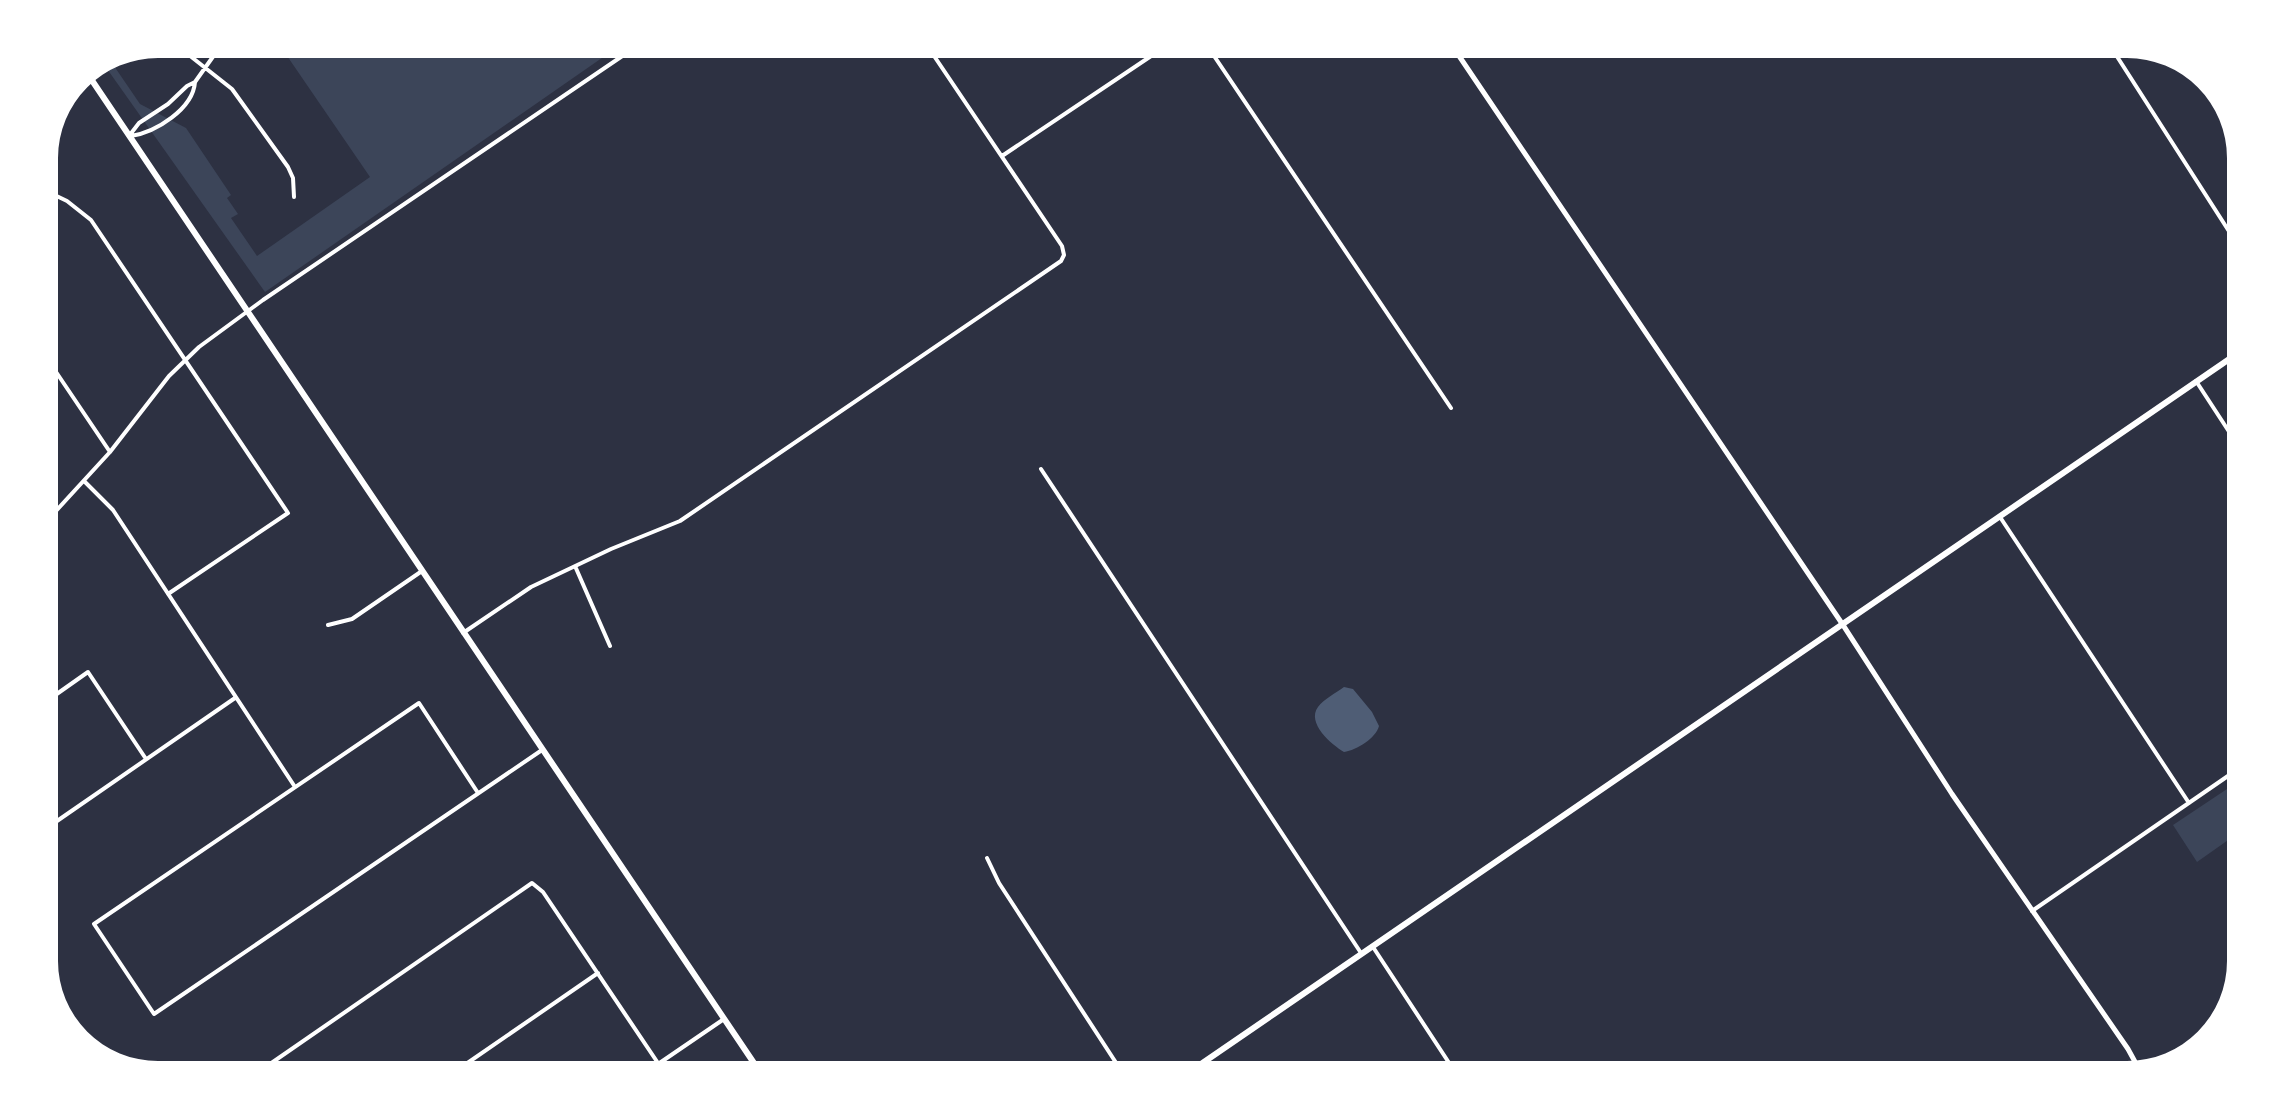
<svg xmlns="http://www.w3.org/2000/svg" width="2285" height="1119" viewBox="0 0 2285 1119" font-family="Raleway,sans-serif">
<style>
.green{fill:#3c4559}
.water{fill:#4f5d75}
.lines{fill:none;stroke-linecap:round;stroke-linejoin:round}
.minor{stroke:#fff;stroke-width:4}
.tertiary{stroke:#fff;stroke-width:5}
.secondary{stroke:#fff;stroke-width:6}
</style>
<rect width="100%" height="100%" fill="#2d3142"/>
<path class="green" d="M289,44H622L265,292L105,66L112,63L140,104L186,128L231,195L227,198L238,214L231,218L257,256L370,177L283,50Z
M2230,787L2241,804V831L2197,862L2173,825Z"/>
<path class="water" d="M1344,687L1353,689L1372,712L1379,726C1376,738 1357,750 1344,752C1332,745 1306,723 1318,707C1324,699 1336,693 1344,687Z"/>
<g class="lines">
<path class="minor" d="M175,44L232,89L288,167L293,178L294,197
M1206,44L1451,408
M2109,44L2241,250
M129,136L139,123L168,104L187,86L195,82L222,44
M131,136C156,132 193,109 195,82
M1002,156L1169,44
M44,190L67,201L91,220L288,513L168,594
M50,363L110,452
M2196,381L2241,450
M1041,469L1361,953
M85,482L113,510L295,787
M2000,517L2189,803
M44,524L110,452L169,376L199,347L263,300L640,44
M575,566L610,646
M328,625L352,619L422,571
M463,633L531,587L611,549L680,521L1061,261L1064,255L1062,246L926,44
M44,703L88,672L146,759
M478,793L419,703L94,924L154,1014L542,750
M44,830L235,698
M987,858L999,883L1124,1075
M2032,911L2241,767
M1373,947L1457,1075
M254,1075L532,883L543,892L666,1075
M450,1075L598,973
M642,1075L724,1019"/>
<path class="tertiary" d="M1451,44L1843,625L1952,794L2128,1049L2140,1071"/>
<path class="secondary" d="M87,73L762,1075
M1185,1075L2241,351"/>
</g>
<path d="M0 0H2285V1119H0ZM158 58H2127A100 100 0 0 1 2227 158V961A100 100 0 0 1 2127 1061H158A100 100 0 0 1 58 961V158A100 100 0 0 1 158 58Z" fill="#fff" fill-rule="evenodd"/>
</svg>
